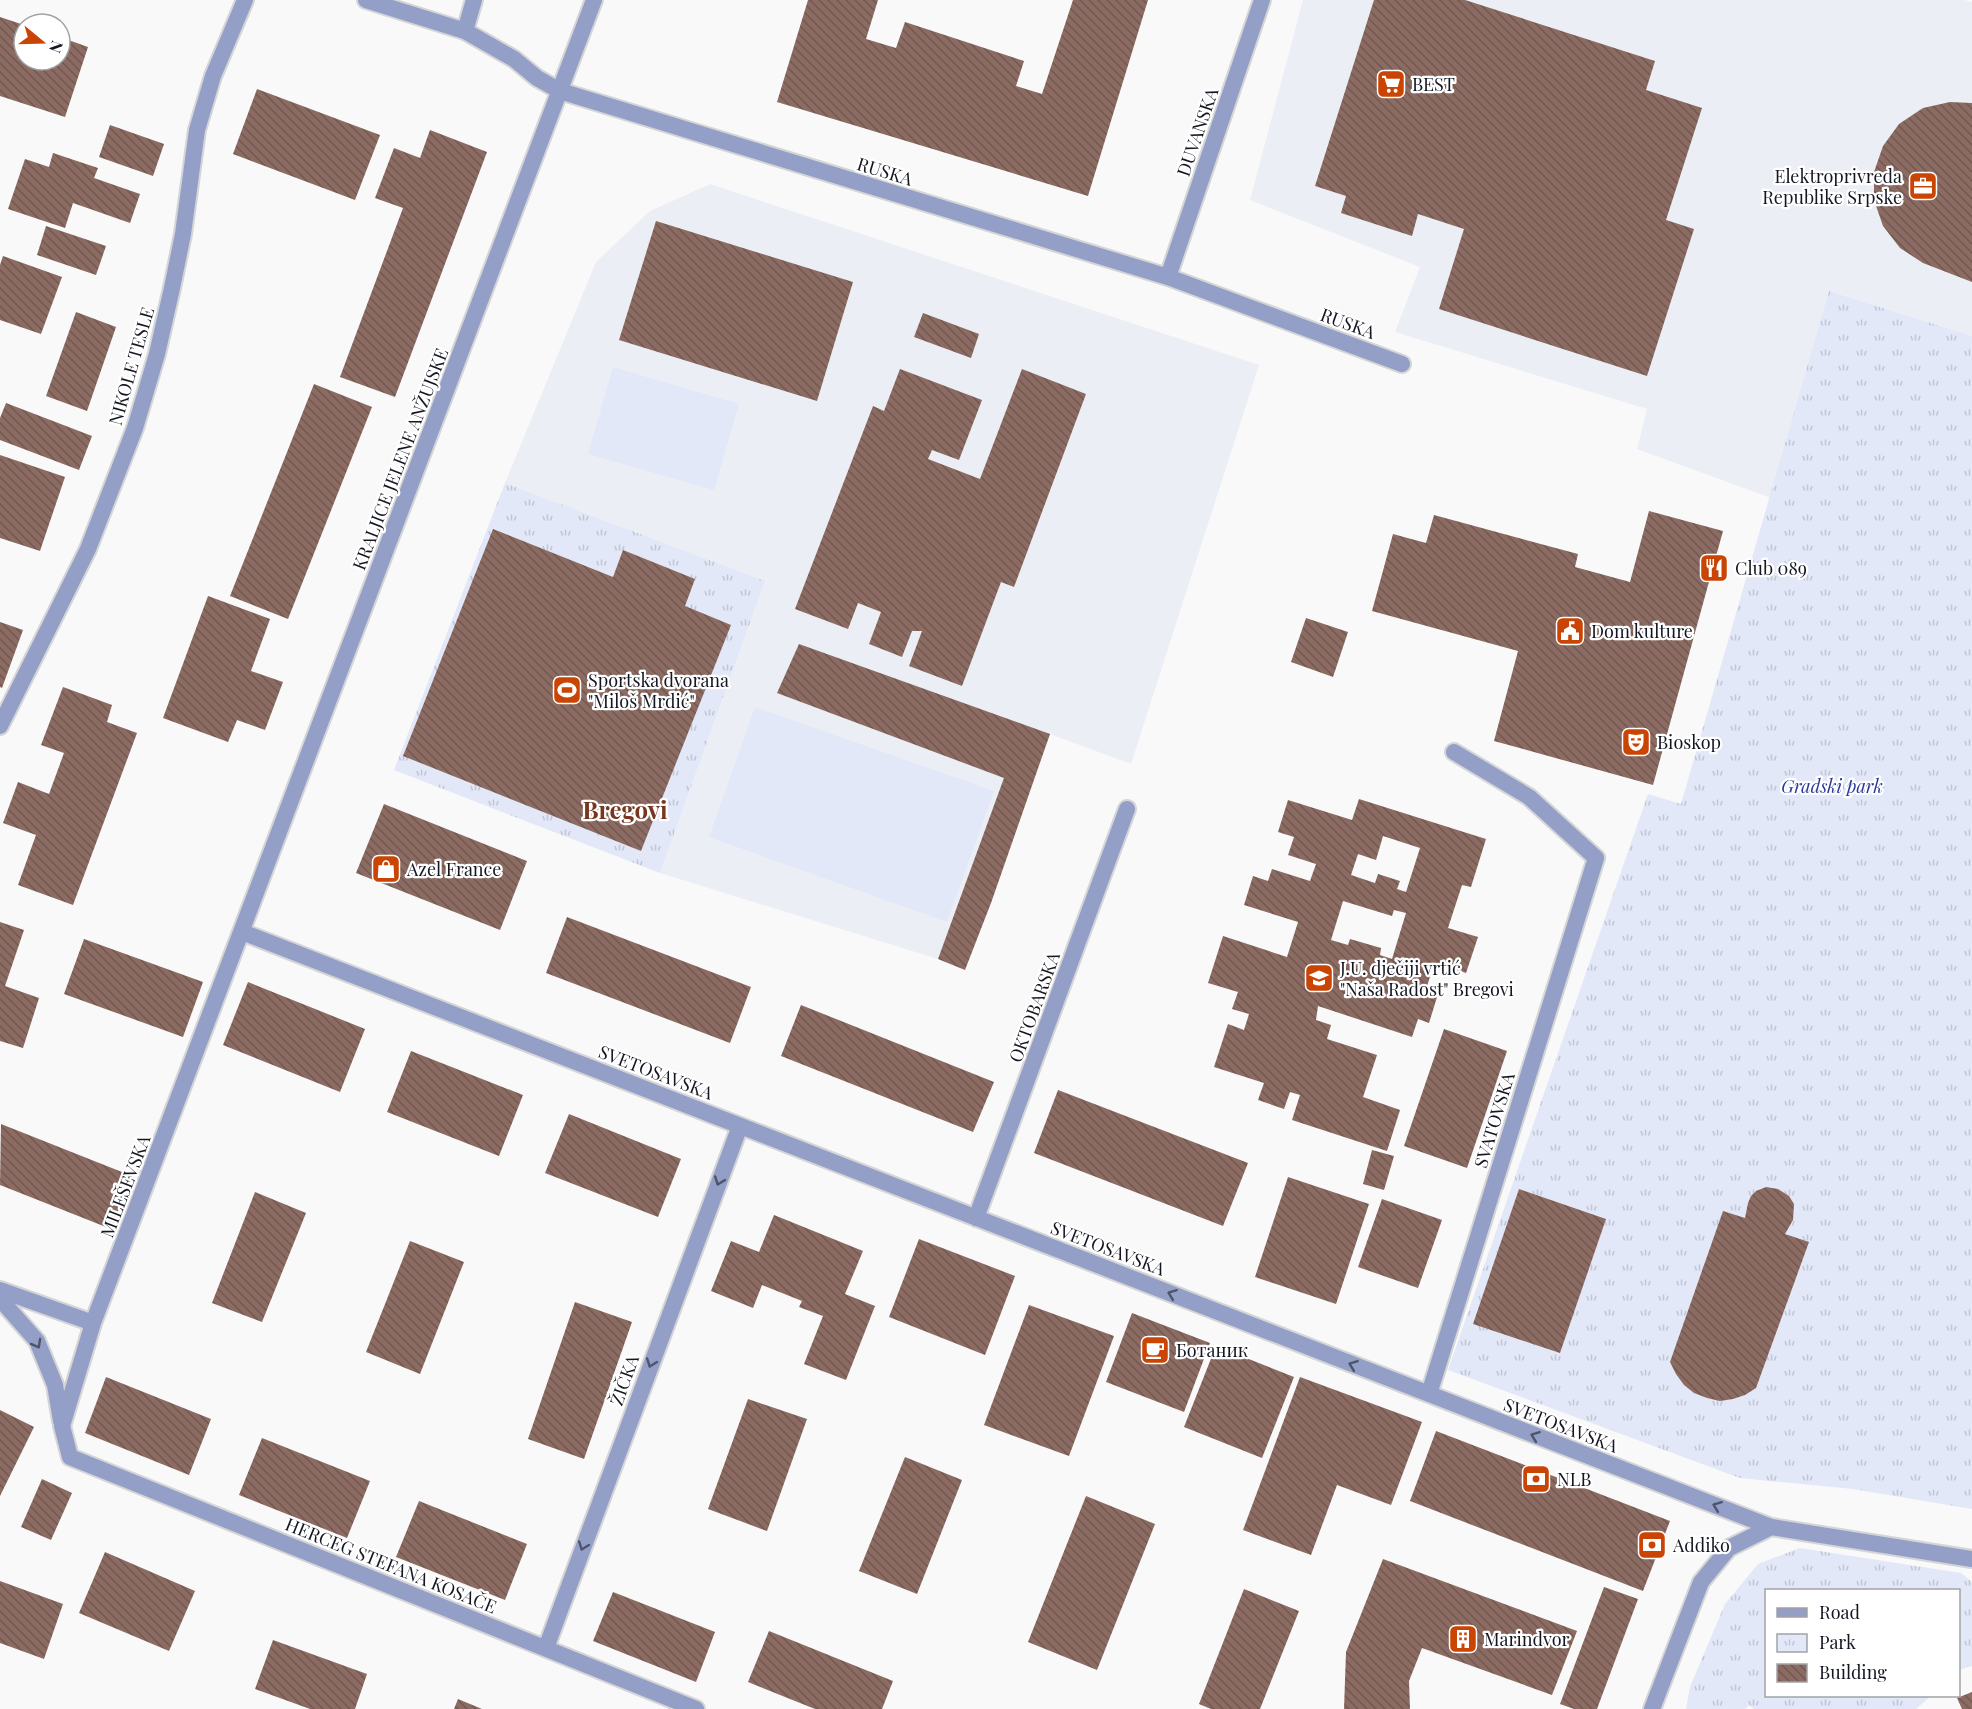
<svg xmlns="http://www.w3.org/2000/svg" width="1972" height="1709" viewBox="0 0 1972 1709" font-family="'Playfair Display',serif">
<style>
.built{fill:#ebeef5}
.grass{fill:#e2e8f8}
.park{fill:url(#park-tufts)}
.building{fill:url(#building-back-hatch);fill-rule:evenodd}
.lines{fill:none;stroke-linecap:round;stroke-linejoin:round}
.service-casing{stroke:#d4d5d7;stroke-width:20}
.minor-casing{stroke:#d4d5d7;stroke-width:20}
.service{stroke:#939fc6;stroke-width:16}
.minor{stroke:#939fc6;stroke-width:16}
.oneway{stroke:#4d546c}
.labels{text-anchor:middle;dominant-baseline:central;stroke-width:4.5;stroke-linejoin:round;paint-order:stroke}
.poi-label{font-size:18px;fill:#141722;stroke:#fff;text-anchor:start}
.street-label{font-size:18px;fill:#141722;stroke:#fff}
.park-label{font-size:18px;font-style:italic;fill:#283799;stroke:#fff}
.district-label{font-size:24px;font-weight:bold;fill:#79361f;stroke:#fff}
</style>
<defs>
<pattern id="park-tufts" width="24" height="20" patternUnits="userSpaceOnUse" patternTransform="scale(1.5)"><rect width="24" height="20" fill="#e2e8f8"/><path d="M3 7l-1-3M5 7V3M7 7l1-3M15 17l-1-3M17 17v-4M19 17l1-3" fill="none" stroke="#c1c6d4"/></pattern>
<pattern id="building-back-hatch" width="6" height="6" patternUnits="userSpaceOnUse" patternTransform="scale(1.5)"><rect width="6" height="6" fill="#8c6c62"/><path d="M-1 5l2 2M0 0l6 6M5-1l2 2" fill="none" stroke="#715850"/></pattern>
</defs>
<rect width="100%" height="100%" fill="#f9f9f9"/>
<path class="built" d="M1303,0H1964L1972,2V336L1829,291L1771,498L1637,449L1647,409L1395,332L1420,267L1250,200Z
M710,184L1259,365L1131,764L1050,734L965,970L938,959L660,873L765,581L505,483L596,262L650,211Z"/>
<path class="grass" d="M613,367L739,404L714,490L588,454Z
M755,707L994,791L947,922L709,837Z"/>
<path class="park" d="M1829,291L1972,336V1509L1853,1489L1740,1478L1448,1370L1648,794L1681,804Z
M505,483L765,581L660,873L394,770Z
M1800,1548L1961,1573L1972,1582V1666L1959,1670L1958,1590H1766V1696H1931L1916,1709H1754L1749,1705L1745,1709H1686L1690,1687L1725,1604L1758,1564Z"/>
<path class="building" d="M808,0H878L866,39L896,48L905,22L1024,61L1016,86L1042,94L1073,0H1148L1088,196L777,102Z
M1374,0H1465L1655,61L1646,90L1702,108L1666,220L1694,229L1647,376L1439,309L1464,229L1418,214L1412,236L1341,213L1346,196L1315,186Z
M0,17L24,25V60H60V37L88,47L65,117L0,96Z
M257,89L380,135L355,200L233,154Z
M1950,102L1972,103V282L1923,263L1900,248L1883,226L1874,200V172L1883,146L1899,124L1923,108Z
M110,125L164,144L153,176L99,157Z
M430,130L487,152L395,397L340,377L403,208L375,198L394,148L420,158Z
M53,153L98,168L94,178L140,194L130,223L73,203L65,228L8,209L25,159L49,167Z
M656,221L853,282L817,401L619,340Z
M46,226L106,246L96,275L37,255Z
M3,256L62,277L41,334L0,320V265Z
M76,312L116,327L87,411L46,396Z
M923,313L979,334L971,358L914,337Z
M900,369L982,400L959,460L932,450L928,459L980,479L1022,369L1086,394L1014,587L1001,582L962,686L909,666L922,631H912L902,657L869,644L881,612L858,603L848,629L795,609L873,406L884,411Z
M314,384L372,407L288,619L230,596Z
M6,403L92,436L79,470L0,440V418Z
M0,455L65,477L40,551L0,538Z
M1649,511L1723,531L1653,785L1494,741L1518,651L1372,611L1393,534L1426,543L1434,515L1578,554L1575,567L1630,582Z
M493,529L613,577L623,550L695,579L685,606L731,625L641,851L403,756Z
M208,596L270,619L251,671L283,682L265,730L237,720L228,742L163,718Z
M1306,618L1348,632L1333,677L1291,662Z
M0,622L23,630L2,688L0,687Z
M799,644L1050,734L991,903L965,970L938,959L1004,778L777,693Z
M63,687L112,705L107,722L137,733L73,905L18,885L36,835L3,823L18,782L49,794L64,753L41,745Z
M1359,799L1486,839L1471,887L1462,885L1448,928L1478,937L1466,973L1434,963L1426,990L1438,994L1429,1023L1418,1019L1412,1037L1318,1006L1316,1020L1331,1025L1327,1039L1377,1055L1363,1097L1400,1110L1387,1151L1292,1120L1300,1095L1290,1092L1284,1109L1258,1100L1264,1083L1214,1067L1228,1024L1244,1030L1249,1014L1232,1009L1238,992L1208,983L1223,936L1287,957L1298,922L1244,905L1253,876L1268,881L1272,869L1310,881L1316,864L1288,855L1294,837L1278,832L1288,800L1352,820ZM1383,836L1420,848L1406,892L1397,889L1400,881L1378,874L1375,883L1351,875L1358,854L1376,860ZM1343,901L1392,916L1394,910L1406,913L1392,959L1380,955L1381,948L1350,939L1348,945L1331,940Z
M384,804L527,861L500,930L356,873Z
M567,917L751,987L730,1043L546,973Z
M0,922L24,930L5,986L39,998L23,1048L0,1041Z
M84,939L203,982L183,1037L64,994Z
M248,982L365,1029L340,1092L223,1045Z
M801,1005L994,1082L973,1132L781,1056Z
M1444,1029L1507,1051L1467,1168L1404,1146Z
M411,1051L523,1095L499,1156L387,1112Z
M1058,1090L1248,1163L1223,1226L1034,1153Z
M569,1114L681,1159L658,1217L545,1173Z
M1,1124L132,1176L111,1229L0,1185Z
M1372,1150L1394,1156L1384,1190L1363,1184Z
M1288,1177L1369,1204L1336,1304L1255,1277Z
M1766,1187L1778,1189L1789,1196L1794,1204L1793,1220L1785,1234L1809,1242L1756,1388L1745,1395L1733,1399L1720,1401L1707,1398L1694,1393L1684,1385L1676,1374L1670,1362L1723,1211L1745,1218L1748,1203L1751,1196L1756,1191Z
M1519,1189L1606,1219L1560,1353L1473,1324Z
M255,1192L306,1213L262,1322L212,1303Z
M1382,1199L1442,1220L1418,1288L1358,1267Z
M774,1215L863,1251L845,1294L875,1306L846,1380L804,1364L823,1316L799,1307L802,1301L762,1285L753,1308L711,1291L731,1241L759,1252Z
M919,1239L1015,1276L985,1355L889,1317Z
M410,1241L464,1262L420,1374L366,1352Z
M575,1302L632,1322L584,1459L528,1439Z
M1029,1305L1114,1336L1069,1456L984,1425Z
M1132,1313L1210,1343L1184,1412L1106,1382Z
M1216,1346L1294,1377L1262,1458L1184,1427Z
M106,1377L211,1419L189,1475L85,1433Z
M1300,1377L1422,1422L1391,1505L1337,1485L1311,1555L1243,1530Z
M748,1399L807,1419L767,1531L708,1509Z
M0,1410L34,1427L0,1496Z
M1436,1431L1670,1521L1643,1591L1410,1501Z
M262,1438L370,1481L347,1538L239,1495Z
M905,1457L962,1480L917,1594L859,1571Z
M42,1479L72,1493L51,1540L21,1527Z
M1086,1496L1155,1524L1097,1670L1028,1642Z
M419,1501L527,1544L505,1600L396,1557Z
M105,1552L195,1591L169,1651L79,1613Z
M1383,1559L1577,1631L1552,1695L1422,1648L1409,1681L1410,1709H1344L1346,1652Z
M0,1581L63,1604L44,1659L0,1643Z
M1604,1587L1638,1599L1597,1709H1574L1560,1704Z
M1244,1589L1299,1611L1260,1709H1211L1199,1704Z
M613,1592L715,1632L696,1682L593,1641Z
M769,1631L893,1681L882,1709H815L748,1682Z
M273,1640L367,1674L355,1709H310L255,1689Z
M1972,1692V1709H1962L1957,1698Z
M458,1699L482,1709H454Z"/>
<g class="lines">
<g class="service-casing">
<path id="service" d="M465,31L474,0"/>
</g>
<g class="minor-casing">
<path id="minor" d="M366,0L465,31L514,59L537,78L560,91L1168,277L1402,364
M594,0L93,1323L62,1426L70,1457L696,1709
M1168,277L1262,0
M0,726L88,549L135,428L157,354L172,288L183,234L197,130L213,76L245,0
M242,932L1771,1527L1972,1559
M976,1218L1127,809
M0,1290L93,1323
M0,1299L37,1341L55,1385L61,1421
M1429,1394L1596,858L1529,797L1454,752
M546,1648L740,1126
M1652,1709L1701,1582L1729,1548L1771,1527"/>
</g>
<use href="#service" class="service"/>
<use href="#minor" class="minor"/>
</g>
<defs><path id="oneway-chevron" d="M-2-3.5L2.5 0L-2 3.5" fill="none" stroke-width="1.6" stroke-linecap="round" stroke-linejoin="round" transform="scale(1.5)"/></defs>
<g class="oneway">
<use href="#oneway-chevron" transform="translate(719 1181) rotate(110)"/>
<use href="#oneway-chevron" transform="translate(1172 1294) rotate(-159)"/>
<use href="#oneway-chevron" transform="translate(37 1344) rotate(61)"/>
<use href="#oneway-chevron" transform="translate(651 1363) rotate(110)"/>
<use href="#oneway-chevron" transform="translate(1353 1365) rotate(-159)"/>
<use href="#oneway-chevron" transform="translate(1535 1436) rotate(-159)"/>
<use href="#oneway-chevron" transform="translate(1717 1506) rotate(-159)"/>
<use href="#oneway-chevron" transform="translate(583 1546) rotate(110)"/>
</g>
<defs>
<g id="supermarket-square" transform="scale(1.5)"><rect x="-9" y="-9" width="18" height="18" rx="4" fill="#ca4403" stroke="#fff"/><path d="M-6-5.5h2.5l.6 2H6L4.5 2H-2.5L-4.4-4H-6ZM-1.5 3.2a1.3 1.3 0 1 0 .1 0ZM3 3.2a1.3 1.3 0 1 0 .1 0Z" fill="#fff"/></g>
<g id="office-square" transform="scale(1.5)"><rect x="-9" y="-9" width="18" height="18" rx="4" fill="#ca4403" stroke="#fff"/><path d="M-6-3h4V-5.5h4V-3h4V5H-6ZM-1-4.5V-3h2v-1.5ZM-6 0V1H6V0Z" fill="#fff"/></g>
<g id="restaurant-square" transform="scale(1.5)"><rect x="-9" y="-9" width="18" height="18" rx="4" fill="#ca4403" stroke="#fff"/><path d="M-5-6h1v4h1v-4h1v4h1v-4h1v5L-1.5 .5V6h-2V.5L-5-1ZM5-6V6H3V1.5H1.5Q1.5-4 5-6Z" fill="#fff"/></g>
<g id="civic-square" transform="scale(1.5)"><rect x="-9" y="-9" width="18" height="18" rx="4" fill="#ca4403" stroke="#fff"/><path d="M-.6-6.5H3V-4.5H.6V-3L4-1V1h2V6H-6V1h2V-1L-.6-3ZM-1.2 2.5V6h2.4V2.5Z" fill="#fff"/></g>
<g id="stadium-square" transform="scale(1.5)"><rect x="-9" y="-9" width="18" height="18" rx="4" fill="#ca4403" stroke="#fff"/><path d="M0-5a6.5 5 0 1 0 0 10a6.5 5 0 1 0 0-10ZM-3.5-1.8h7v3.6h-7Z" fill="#fff"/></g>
<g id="theatre-square" transform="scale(1.5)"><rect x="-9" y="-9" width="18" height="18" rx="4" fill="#ca4403" stroke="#fff"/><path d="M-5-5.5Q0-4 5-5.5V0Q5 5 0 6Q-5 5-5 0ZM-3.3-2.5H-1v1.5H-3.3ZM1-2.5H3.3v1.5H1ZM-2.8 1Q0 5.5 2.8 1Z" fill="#fff"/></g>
<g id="shop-square" transform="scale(1.5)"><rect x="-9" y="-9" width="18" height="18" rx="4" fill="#ca4403" stroke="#fff"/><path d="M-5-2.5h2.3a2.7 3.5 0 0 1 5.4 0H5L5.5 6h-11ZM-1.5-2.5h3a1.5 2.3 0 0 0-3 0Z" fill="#fff"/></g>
<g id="school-square" transform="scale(1.5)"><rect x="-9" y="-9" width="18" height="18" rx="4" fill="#ca4403" stroke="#fff"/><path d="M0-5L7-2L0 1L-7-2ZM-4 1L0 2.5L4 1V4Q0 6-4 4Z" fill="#fff"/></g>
<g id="cafe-square" transform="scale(1.5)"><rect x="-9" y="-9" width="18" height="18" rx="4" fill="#ca4403" stroke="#fff"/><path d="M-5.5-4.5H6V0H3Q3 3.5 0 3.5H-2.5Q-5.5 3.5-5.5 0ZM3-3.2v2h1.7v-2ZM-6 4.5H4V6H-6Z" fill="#fff"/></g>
<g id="bank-square" transform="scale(1.5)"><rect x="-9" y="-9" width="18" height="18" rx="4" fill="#ca4403" stroke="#fff"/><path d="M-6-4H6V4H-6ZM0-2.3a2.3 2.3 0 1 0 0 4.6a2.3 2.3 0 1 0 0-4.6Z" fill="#fff"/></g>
<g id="building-square" transform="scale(1.5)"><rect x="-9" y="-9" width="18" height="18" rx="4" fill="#ca4403" stroke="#fff"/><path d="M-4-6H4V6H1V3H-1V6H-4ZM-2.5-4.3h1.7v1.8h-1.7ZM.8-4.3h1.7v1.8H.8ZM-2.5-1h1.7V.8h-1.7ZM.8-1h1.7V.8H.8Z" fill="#fff"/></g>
</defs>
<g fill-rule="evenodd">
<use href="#supermarket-square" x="1391" y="84"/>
<use href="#office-square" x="1923" y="186"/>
<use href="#restaurant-square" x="1714" y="568"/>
<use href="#civic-square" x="1570" y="631"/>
<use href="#stadium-square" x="567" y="690"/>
<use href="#theatre-square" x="1636" y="742"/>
<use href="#shop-square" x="386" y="869"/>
<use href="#school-square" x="1319" y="978"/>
<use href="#cafe-square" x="1155" y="1350"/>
<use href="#bank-square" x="1536" y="1479"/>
<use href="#bank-square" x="1652" y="1545"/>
<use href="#building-square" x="1463" y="1639"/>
</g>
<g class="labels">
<g class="poi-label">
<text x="1412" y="84">BEST</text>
<text x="1902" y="176" text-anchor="end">Elektroprivreda<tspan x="1902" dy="21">Republike Srpske</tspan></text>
<text x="1735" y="568">Club 089</text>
<text x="1591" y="631">Dom kulture</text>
<text x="588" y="680">Sportska dvorana<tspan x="588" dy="21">"Miloš Mrdić"</tspan></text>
<text x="1657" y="742">Bioskop</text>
<text x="407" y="869">Azel France</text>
<text x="1340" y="968">J.U. dječiji vrtić<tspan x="1340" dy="21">"Naša Radost" Bregovi</tspan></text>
<text x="1176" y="1350">Ботаник</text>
<text x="1557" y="1479">NLB</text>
<text x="1673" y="1545">Addiko</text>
<text x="1484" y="1639">Marindvor</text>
</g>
<g class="street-label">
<text transform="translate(1197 132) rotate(-71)">DUVANSKA</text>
<text transform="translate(885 171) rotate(17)">RUSKA</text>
<text transform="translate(1348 323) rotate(20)">RUSKA</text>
<text transform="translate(131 366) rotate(-74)">NIKOLE TESLE</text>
<text transform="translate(400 459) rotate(-69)">KRALJICE JELENE ANŽUJSKE</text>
<text transform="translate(1034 1007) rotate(-70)">OKTOBARSKA</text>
<text transform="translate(656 1072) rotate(21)">SVETOSAVSKA</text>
<text transform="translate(1494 1120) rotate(-73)">SVATOVSKA</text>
<text transform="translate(125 1186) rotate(-69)">MILEŠEVSKA</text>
<text transform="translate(1108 1248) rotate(21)">SVETOSAVSKA</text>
<text transform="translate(624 1380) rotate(-70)">ŽIČKA</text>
<text transform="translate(1561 1425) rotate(21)">SVETOSAVSKA</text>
<text transform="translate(391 1565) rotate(22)">HERCEG STEFANA KOSAČE</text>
</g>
<g class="park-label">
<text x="1832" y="786">Gradski park</text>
</g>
<g class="district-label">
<text x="625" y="809">Bregovi</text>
</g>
</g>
<rect x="1765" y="1589" width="195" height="108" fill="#ffffff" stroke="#a1a2a7" stroke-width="1.5"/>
<rect x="1777" y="1608" width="30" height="9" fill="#939fc6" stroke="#a1a2a7" stroke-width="1.5"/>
<text x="1819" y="1619" font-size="18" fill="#141722">Road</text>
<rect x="1777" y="1634" width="30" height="18" fill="url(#park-tufts)" stroke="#a1a2a7" stroke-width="1.5"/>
<text x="1819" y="1649" font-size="18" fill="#141722">Park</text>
<rect x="1777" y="1664" width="30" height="18" fill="url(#building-back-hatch)" stroke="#a1a2a7" stroke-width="1.5"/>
<text x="1819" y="1679" font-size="18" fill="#141722">Building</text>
<g transform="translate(42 42) rotate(109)"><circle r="28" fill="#ffffff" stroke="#a1a2a7" stroke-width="1.5"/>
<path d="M0-4.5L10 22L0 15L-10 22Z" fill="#ca4403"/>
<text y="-9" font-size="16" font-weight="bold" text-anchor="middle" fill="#141722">N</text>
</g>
</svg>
